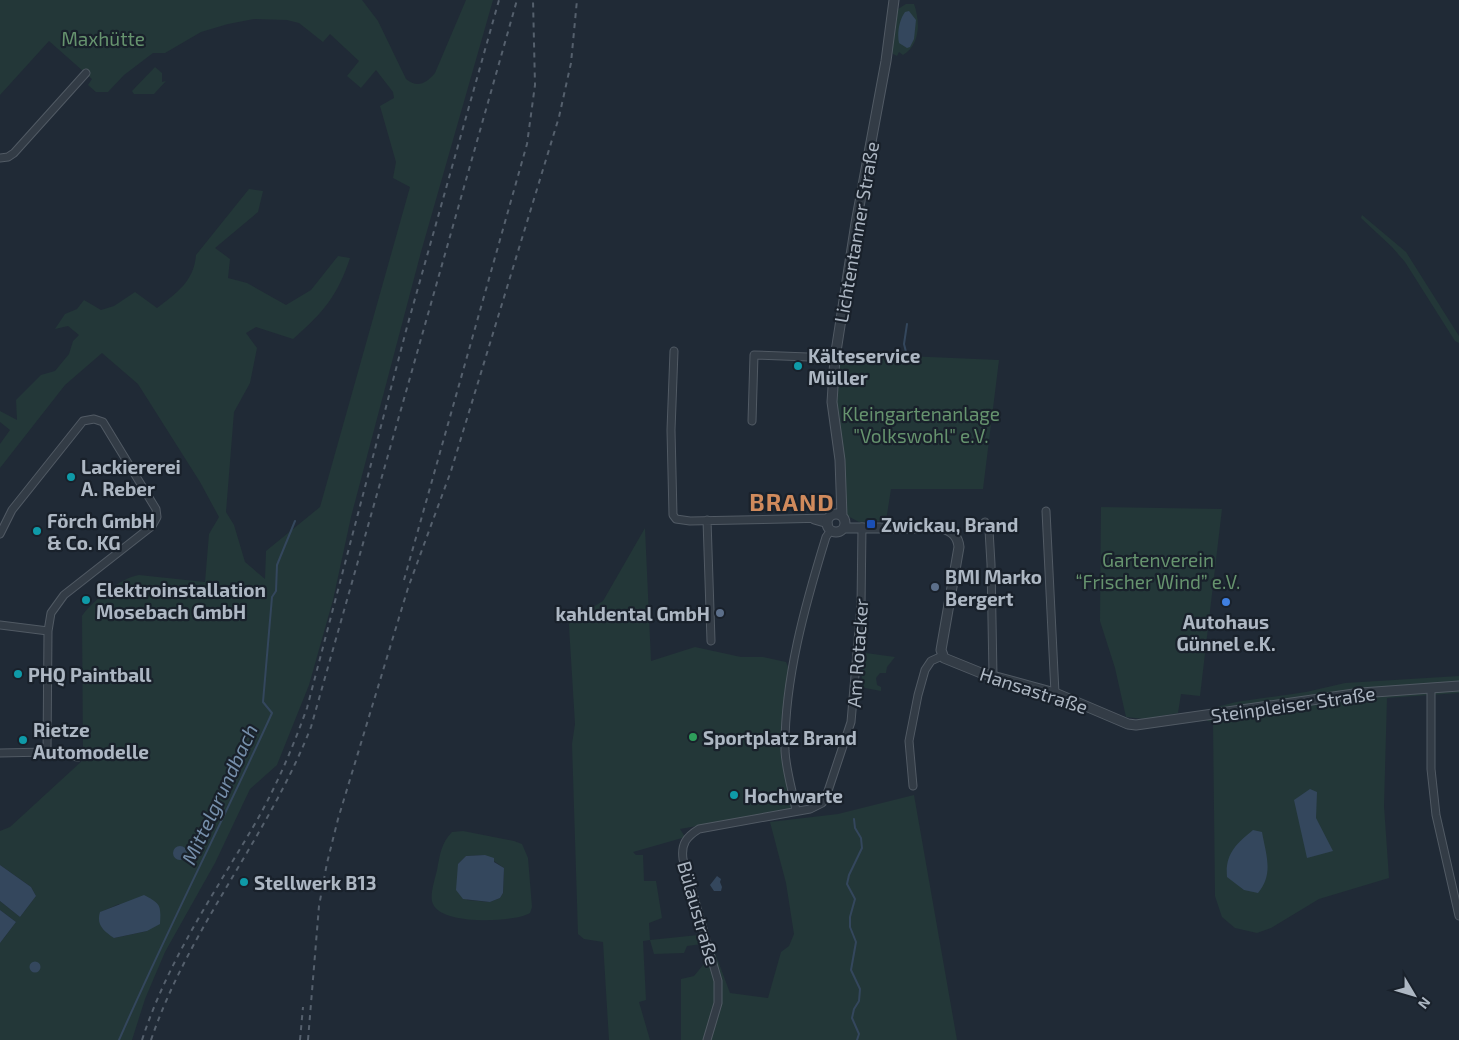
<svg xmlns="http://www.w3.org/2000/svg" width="1459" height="1040" viewBox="0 0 1459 1040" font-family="'Exo 2',sans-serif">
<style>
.green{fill:#233738;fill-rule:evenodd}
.water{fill:#34475d}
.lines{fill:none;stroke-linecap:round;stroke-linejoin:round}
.stream{stroke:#34475d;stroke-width:2}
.minor-casing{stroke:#515a64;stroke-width:9}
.tertiary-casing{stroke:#515a64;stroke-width:11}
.minor{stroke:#333c46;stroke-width:7}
.tertiary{stroke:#333c46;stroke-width:9}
.rail{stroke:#55606d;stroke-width:2;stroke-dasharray:5 5;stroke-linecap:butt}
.culture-dot{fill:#0f9aa8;stroke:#19212b;stroke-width:2}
.transit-dot{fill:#1a4fb4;stroke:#19212b;stroke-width:2}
.service-dot{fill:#5c6f8a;stroke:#19212b;stroke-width:2}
.shop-dot{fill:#3f7fe0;stroke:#19212b;stroke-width:2}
.leisure-dot{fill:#2e9e5b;stroke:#19212b;stroke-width:2}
.labels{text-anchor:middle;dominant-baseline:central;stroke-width:4.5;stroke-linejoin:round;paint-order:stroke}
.park-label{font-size:19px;fill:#66936e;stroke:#19212b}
.street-label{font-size:19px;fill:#adb7c3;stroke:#19212b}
.poi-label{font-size:19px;font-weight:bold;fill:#adb7c3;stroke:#19212b;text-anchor:start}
.water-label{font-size:20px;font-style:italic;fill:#768fab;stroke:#19212b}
.district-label{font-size:24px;font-weight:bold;letter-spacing:1px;fill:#d08a5c;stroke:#19212b}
</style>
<rect width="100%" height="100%" fill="#202a36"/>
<path class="green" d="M0,0H362L378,21L406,79C417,88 426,84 435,73L466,0H493L421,252L351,517L333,600L309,685L277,765L250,789L215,863L165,952L145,999L132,1040H0V943L16,922L0,910V901L20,917L36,896L31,887L0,865V831L10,827L83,760L82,616C91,602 122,577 139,575L205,582L209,534L219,517L200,482L138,384L102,353L65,385L0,468V444L10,430L0,422V411L17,420L16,400L41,375L55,371L69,354L73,341L79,335L68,326L55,329L65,314L77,309L84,300L101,310L114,306L135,292L157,308C177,293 194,281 196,255L249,189L263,191L258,212L215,248L230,259L228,278L247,283L286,305L311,290L338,256L350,258C338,295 323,313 293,339L256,327L246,333L257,348L250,383L234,412L226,512L234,525L245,562L265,579L266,551L320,507L410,187L393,178L396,162L380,106L394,98L393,92L376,70L361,88L347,76L359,61L330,34L323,42L299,23L287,20L254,19L228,24L201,32L165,53H153L124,75L108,92H96L88,85L92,79L49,41L0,95ZM119,904L147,931L114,938L101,912Z
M906,4H914C920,21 921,44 903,55L899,52L897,56L893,54L892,51L898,9Z
M155,67L162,73V82L166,81L154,94H134L132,91Z
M1362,215L1406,252L1459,336V343L1455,341L1405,262L1392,247L1361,218Z
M838,353L999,360L983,489H891L886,521L859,522L844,514L833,402Z
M1101,507L1222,509L1200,696L1181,694L1178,713L1144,719L1126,717L1115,668L1100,621Z
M645,528L651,661L695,647L741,657H763L786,662L789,669L783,758L793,809L680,829L685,837L682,838L633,852L636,855H643L644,881H656L662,918L649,923L650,940L708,934L730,993L768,998L781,952L789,946L794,934L786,883L770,822L838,814L914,795L957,1040H681V979L694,976L708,959L702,944L687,946L684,953L654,954L650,940L643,941L646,1000L639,1002L650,1040H609L603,942L584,939L578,934L572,744L575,724L568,610H588L603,601Z
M866,653L895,657L887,667L886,673H880L876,678L877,685L881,687V691L860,687Z
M1459,676V693L1387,698L1384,806L1389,878L1319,899L1271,928L1257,933L1235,928L1222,917L1215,896L1213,722L1207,721L1205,710L1236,702L1306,692L1345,683Z
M463,831L514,841L522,844L528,858L532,907L530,913C513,923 441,925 433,904C429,896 435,879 437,870C440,855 441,843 452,832ZM485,855L504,868L503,893L500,898L490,902L467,900L458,864L466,856Z"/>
<path class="water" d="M909,11L916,20L914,39L910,47L907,48L899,43C897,34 899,20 905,12Z
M1310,789L1317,792L1316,818L1333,851L1307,858L1294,800Z
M1253,830L1262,832C1266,855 1274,874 1258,893L1244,890L1227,877C1225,854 1236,844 1253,830Z
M173 853a7 7 0 1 1 14 0a7 7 0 1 1-14 0Z
M485,855L494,858V862L504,868L503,893L500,898L490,902L463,899L456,890L458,864L466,856Z
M0,865L31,887L36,896L20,917L0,901Z
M717,876L721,879L720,882L722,887L721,891H714L710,885Z
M144,895C161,904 161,905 160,924L147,931L114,938C104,931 96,925 100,912Z
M0,910L16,922L0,943Z
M29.5 967a5.5 5.5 0 1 1 11 0a5.5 5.5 0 1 1-11 0Z"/>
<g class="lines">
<path class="stream" d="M907,324L904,344L907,356
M854,819L855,828L861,838L862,848L849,875L847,884L855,899L850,917V927L856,942L851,970L860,989L859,1001L854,1009L852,1018L859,1034L857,1040
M119,1040C167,930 222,823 272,713L263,702L272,597L276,591L277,565L295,521"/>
<g class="minor-casing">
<path id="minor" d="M0,158L8,157L14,153L86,73
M674,351L671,430L673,515L676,519L690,521L829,518
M752,421L754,355L835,358
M1046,511L1055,693
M707,520L711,641
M814,520L828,524
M985,522L989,530L991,564L993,676
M0,534L12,510L83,421L94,419L103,422L156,509L157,517L152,526L64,595L51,613L48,631L47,752L78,757
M0,625L48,631
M1431,689V769L1436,815L1459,916
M0,753L47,752
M913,786L909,741L918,695L925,670L931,661L942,656
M796,811C793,792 786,771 785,751C784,680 805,605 826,537L831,530
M707,1040L718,1003V981L683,859C681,844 686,837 699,829L810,809L822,803L825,800L851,722L861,606L862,527"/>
</g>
<g class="tertiary-casing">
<path id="tertiary" d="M827 523a9 9 0 1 1 18 0a9 9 0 1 1-18 0Z
M842,516L840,460L832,402L835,358L856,223L886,61L894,0
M844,528H942C952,531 958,536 959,547L941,650L944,658L981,673L1055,693L1128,724L1136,725L1361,693L1459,686"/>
</g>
<use href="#minor" class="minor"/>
<use href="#tertiary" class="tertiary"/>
<path class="rail" d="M404,580L527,144L535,85L533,0
M142,1040C168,960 214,894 256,822C277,785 293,747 307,708L407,327L499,0
M151,1040C189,928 268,837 311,727L517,0
M300,1040L303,1007
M308,1040L319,906L327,863L338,819L408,588L451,471L559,117L571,63L577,0"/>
</g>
<g class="culture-dot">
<circle cx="798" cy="366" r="5"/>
<circle cx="71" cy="477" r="5"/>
<circle cx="37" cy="531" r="5"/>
<circle cx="86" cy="600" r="5"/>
<circle cx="18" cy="674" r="5"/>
<circle cx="23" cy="740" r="5"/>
<circle cx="734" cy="795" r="5"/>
<circle cx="244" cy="882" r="5"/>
</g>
<rect class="transit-dot" x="866" y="519" width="10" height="10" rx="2.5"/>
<g class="service-dot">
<circle cx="935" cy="587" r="5"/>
<circle cx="720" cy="613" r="5"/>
</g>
<circle class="shop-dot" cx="1226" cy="602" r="5"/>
<circle class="leisure-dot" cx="693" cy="737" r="5"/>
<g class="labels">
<g class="park-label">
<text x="103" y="38">Maxhütte</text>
<text x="921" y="413">Kleingartenanlage<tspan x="921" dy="22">"Volkswohl" e.V.</tspan></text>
<text x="1158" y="559">Gartenverein<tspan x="1158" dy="22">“Frischer Wind” e.V.</tspan></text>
</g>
<g class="street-label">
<text transform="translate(856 232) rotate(-80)">Lichtentanner Straße</text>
<text transform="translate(857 653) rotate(-86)">Am Rotacker</text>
<text transform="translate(1034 690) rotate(18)">Hansastraße</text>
<text transform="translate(1293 704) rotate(-8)">Steinpleiser Straße</text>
<text transform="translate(699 913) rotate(74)">Bülaustraße</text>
</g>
<g class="poi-label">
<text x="808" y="355">Kälteservice<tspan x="808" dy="22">Müller</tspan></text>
<text x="81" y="466">Lackiererei<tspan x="81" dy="22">A. Reber</tspan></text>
<text x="47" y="520">Förch GmbH<tspan x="47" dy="22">&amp; Co. KG</tspan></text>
<text x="881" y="524">Zwickau, Brand</text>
<text x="945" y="576">BMI Marko<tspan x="945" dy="22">Bergert</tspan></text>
<text x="96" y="589">Elektroinstallation<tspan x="96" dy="22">Mosebach GmbH</tspan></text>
<text x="710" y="613" text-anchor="end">kahldental GmbH</text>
<text x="1226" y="621" text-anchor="middle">Autohaus<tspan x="1226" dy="22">Günnel e.K.</tspan></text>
<text x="28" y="674">PHQ Paintball</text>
<text x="33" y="729">Rietze<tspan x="33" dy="22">Automodelle</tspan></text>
<text x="703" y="737">Sportplatz Brand</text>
<text x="744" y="795">Hochwarte</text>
<text x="254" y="882">Stellwerk B13</text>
</g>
<g class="water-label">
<text transform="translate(219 794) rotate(-65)">Mittelgrundbach</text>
</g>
<g class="district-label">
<text x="792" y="501">BRAND</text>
</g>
</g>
<g transform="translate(1414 995) rotate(128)" stroke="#19212b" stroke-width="4" paint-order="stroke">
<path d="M0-4L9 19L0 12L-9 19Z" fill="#adb7c3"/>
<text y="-8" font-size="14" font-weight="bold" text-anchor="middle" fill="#adb7c3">N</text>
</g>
</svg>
